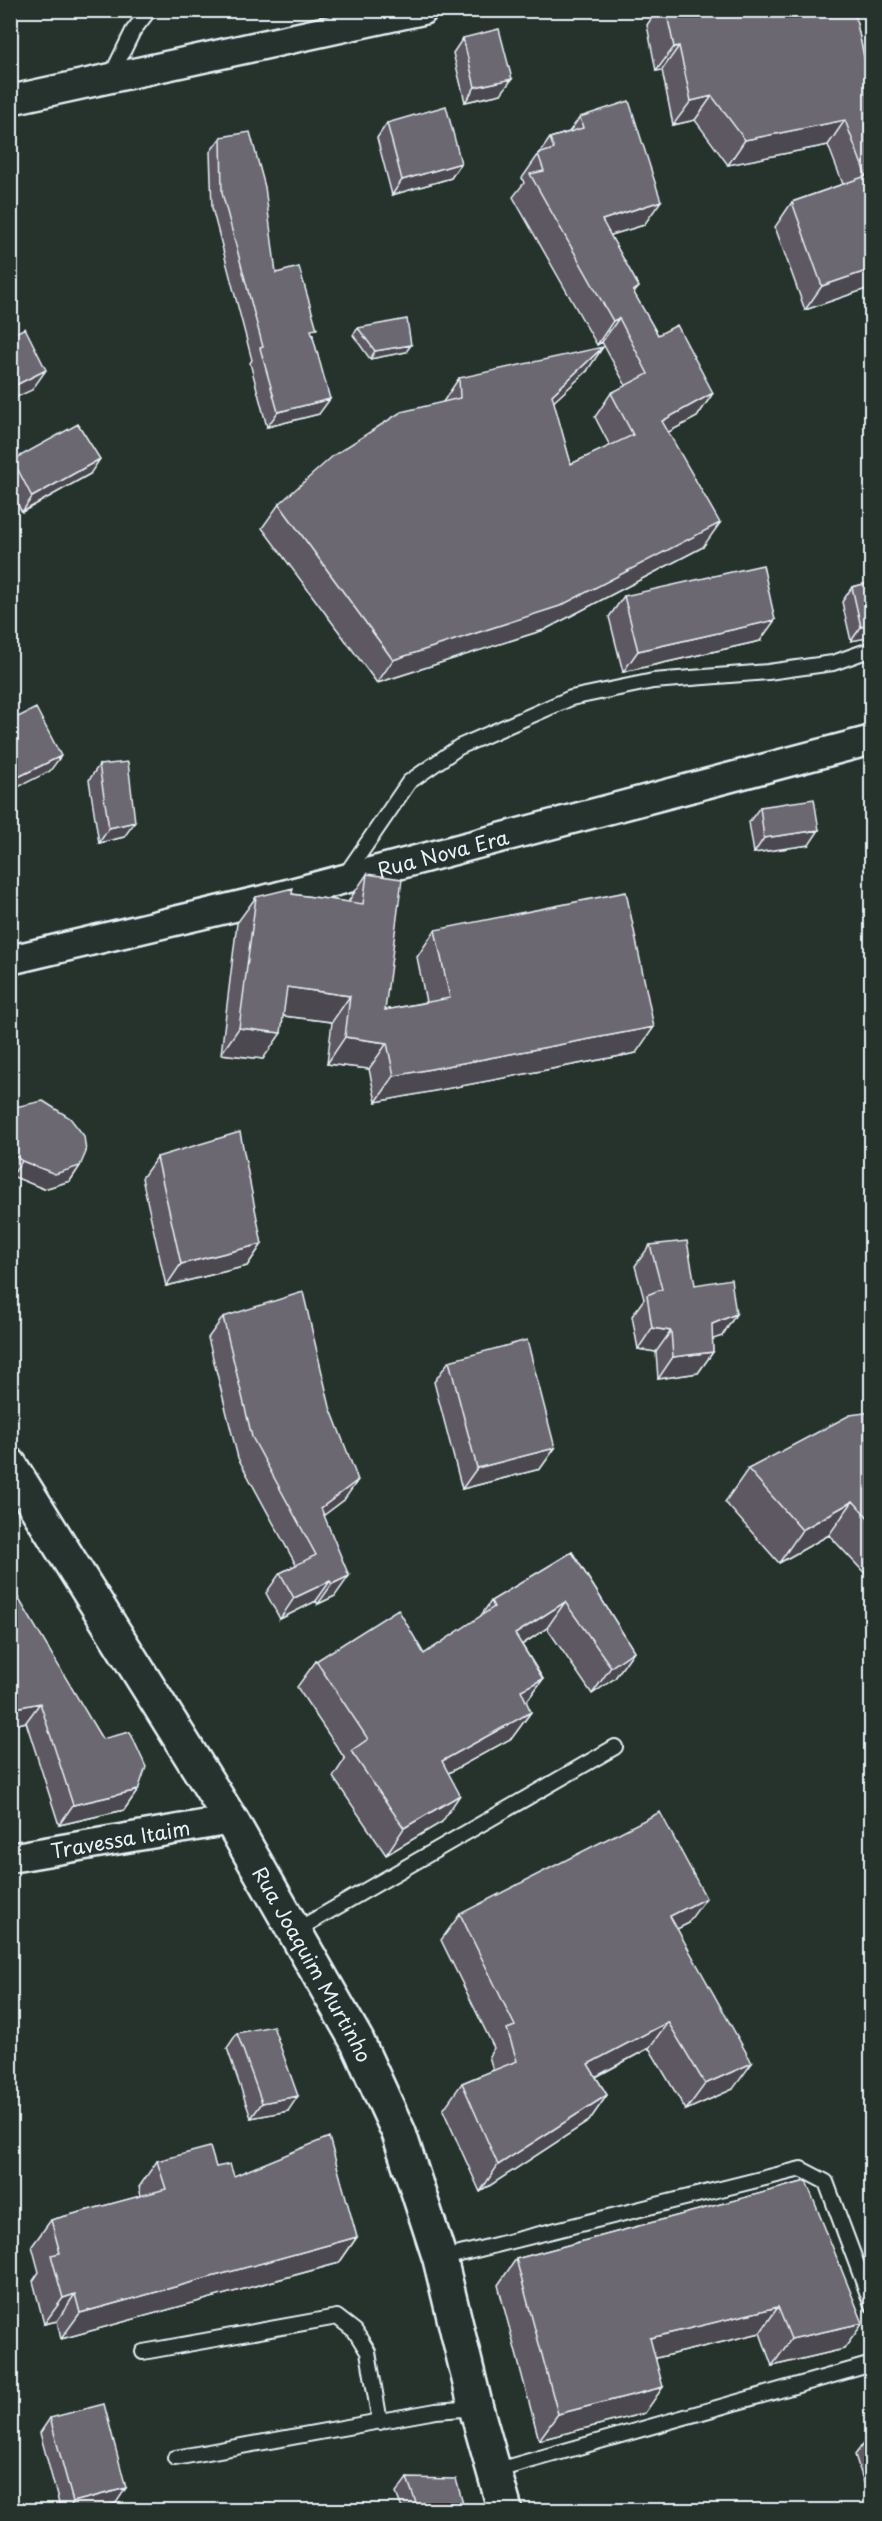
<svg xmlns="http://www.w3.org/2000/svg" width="882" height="2521" viewBox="0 0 882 2521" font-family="'Playpen Sans',sans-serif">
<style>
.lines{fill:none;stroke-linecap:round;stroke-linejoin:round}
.service-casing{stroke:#e8f1f8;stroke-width:18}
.minor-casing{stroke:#e8f1f8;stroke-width:33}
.secondary-casing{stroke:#e8f1f8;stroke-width:38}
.service{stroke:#26332d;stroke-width:14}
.minor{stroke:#26332d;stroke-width:28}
.secondary{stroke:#26332d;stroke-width:33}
.wall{fill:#5d5962;stroke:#e8f1f8;stroke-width:1.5}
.shaded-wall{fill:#4c4850;stroke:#e8f1f8;stroke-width:1.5}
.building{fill:#6c6772;stroke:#e8f1f8;stroke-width:1.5}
.labels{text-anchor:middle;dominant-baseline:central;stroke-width:4.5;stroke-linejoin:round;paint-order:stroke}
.street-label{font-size:20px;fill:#e8f1f8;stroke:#26332d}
</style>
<rect width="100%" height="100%" fill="#26332d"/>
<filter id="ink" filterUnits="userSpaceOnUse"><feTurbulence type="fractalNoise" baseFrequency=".0167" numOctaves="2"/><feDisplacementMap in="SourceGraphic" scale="12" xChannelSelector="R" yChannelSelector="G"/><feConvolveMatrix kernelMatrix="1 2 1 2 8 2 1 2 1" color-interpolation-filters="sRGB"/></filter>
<g filter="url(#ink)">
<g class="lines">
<g class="service-casing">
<path id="service" d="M110,78L133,31L149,10
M344,877L409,782L459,747L571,698L653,681L768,672L833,663L872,649
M295,1931L615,1747
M440,2259L801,2169L826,2182L872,2305
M143,2352L337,2317L355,2331L368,2352L380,2422
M175,2458L436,2411L476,2408
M494,2471L872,2364"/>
</g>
<g class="minor-casing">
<g id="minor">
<path d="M10,100L423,10"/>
<path id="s1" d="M10,960L276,897L872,740"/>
<path id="s2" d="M10,1858L231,1820"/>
</g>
</g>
<g class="secondary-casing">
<g id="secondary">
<path id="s3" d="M10,1465L231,1820L357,2041L399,2133L440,2259L476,2408L505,2510"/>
</g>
</g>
<use href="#service" class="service"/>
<use href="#minor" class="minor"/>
<use href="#secondary" class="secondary"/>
</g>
<path class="wall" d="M657,10H854L872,94V287L805,310L775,227L792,202L843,184L828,145L728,165L695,120L673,125L662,70L656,71L647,25Z
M463,38L501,94L465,102L453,53Z
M580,117L644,225L610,235L639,287L634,293L658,335L713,393L697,417L668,432L703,547L544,630L377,683L262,528L279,504L443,402L459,378L587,371L553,402L571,464L610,446L595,417L611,393L626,386L602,342L597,345L513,197L524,183L522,178L550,138L569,132Z
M387,123L461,163L451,178L392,195L377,138Z
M221,137L276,273L313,335L319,414L267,427L250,363L252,360L212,208L210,152Z
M358,328L406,352L370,359L353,335Z
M13,460L90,474L22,512L10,490V464Z
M872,582V637L851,641L842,602L852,587Z
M624,596L760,641L623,672L609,617Z
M99,765L124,837L99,843L89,780Z
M760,807L809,845L754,853L749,822Z
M367,874L385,1010L426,1002L417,957L435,930L636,1053L376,1102L369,1069L327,1064L332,1022L283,1016L263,1059L221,1054L237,923L256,897L292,894L348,902Z
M10,1108L80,1166L70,1181L44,1189L10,1175Z
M157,1157L262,1244L247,1266L166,1286L142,1178Z
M650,1245L695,1285L736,1314L722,1336L712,1339L713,1352L698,1373L658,1379L656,1352L638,1349L632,1316L644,1299L635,1266Z
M223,1317L344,1500L324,1515L335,1596L318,1604L316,1601L280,1619L266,1593L280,1573L296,1565L238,1458L208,1338Z
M449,1361L555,1448L540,1469L462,1489L434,1382Z
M872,1412V1581L829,1535L779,1563L725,1502L748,1469Z
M572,1552L634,1651L615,1678L592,1694L547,1628L522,1645L543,1679L526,1702L531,1712L512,1738L448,1773L442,1822L386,1855L333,1777L345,1759L297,1687L316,1661L424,1654L480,1617L491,1601Z
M10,1589L102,1739L138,1790L124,1810L59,1825L26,1722L10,1726Z
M460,1914L687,1924L677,1929L733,2089L686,2110L649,2048L596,2077L607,2095L589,2121L480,2192L443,2110L462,2083L493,2070L489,2056L494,2048L441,1940Z
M237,2033L288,2111L251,2118L227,2048Z
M157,2161L216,2167L357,2237L339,2263L61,2339L57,2321L44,2324L33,2281L39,2272L32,2246L51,2220L141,2196L139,2187Z
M806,2181L844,2349L772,2366L760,2333L656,2358L645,2413L539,2440L498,2285L516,2259Z
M50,2418L116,2503L89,2511H61L40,2433Z
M872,2433V2507L855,2455L870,2434Z
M407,2478L465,2511H403L396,2493Z"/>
<path class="shaded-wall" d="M679,46L662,70L656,71L674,47Z
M512,79L501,94L465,102L475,87Z
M712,96L695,120L673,125L691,101Z
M845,120L828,145L728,165L745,140Z
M461,163L451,178L392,195L402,180Z
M661,201L644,225L585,243L602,220Z
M872,269V287L805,310L822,286Z
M619,318L602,342L597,345L613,321Z
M411,345L406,352L370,359L375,351Z
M603,347L587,371L535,419L552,395Z
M46,370L32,390L10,400V388Z
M713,393L697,417L646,444L662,421Z
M330,399L319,414L267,427L278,412Z
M100,459L90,474L22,512L32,497Z
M720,523L703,547L544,630L377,683L393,660Z
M775,620L760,641L623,672L638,651Z
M872,624V637L851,641L861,627Z
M61,756L50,771L10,791V781Z
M135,822L124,837L99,843L109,828Z
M819,830L809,845L754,853L764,838Z
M287,987L350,996L332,1022L268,1014Z
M654,1027L636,1053L376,1102L394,1076Z
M239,1028L281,1033L263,1059L221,1054Z
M345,1037L387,1043L369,1069L327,1064Z
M22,1161L80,1166L70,1181L44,1189L12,1176Z
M262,1244L247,1266L166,1286L181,1264Z
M736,1314L722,1336L697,1345L712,1324Z
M652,1328L671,1331L656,1352L638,1349Z
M713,1352L698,1373L658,1379L673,1357Z
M555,1448L540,1469L462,1489L477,1468Z
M358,1480L344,1500L307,1528L321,1508Z
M853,1501L829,1535L779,1563L802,1530Z
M349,1576L335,1596L318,1604L332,1584Z
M330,1581L316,1601L280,1619L294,1598Z
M565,1602L547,1628L497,1661L515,1634Z
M634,1651L615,1678L592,1694L611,1667Z
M543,1679L524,1705L521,1690Z
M40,1703L26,1722L10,1726V1709Z
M531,1712L512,1738L423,1787L442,1761Z
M138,1790L124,1810L59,1825L73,1805Z
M460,1795L442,1822L386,1855L404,1828Z
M706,1898L687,1924L651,1942L670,1916Z
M668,2022L649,2048L569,2091L588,2064Z
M752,2063L733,2089L686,2110L705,2084Z
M607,2095L589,2121L480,2192L498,2165Z
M298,2096L288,2111L251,2118L262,2103Z
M357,2237L339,2263L61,2339L80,2313Z
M75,2294L57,2321L44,2324L63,2298Z
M778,2307L760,2333L631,2364L650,2338Z
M863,2323L844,2349L772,2366L791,2339Z
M663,2387L645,2413L539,2440L558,2414Z
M126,2488L116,2503L89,2511H68L73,2502Z"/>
<path class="building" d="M666,10H854L872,94V269L822,286L792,202L866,176L845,120L745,140L712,96L691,101L679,46L674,47Z
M499,29L512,79L475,87L463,38Z
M629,101L661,201L602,220L639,287L633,291L658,335L677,325L713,393L662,421L720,523L560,606L393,660L279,504L334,455L401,412L460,398L459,378L603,347L552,395L571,464L633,435L611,393L648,374L619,318L613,321L530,174L544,171L538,154L554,149L550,138L583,128L580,117Z
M446,106L461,163L402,180L387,123Z
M250,132L265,187L276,273L299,267L317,329L311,330L330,399L278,412L260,348L263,347L222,193L221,137Z
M407,319L411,345L375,351L358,328Z
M25,328L46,370L10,388V331L12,335Z
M78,424L100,459L32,497L13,460Z
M763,565L775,620L638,651L624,596Z
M872,582V624L861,627L852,587Z
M36,708L61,756L10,781V721Z
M128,762L135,822L109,828L99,765Z
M814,799L819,830L764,838L760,807Z
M367,874L402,879L385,1010L450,998L435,930L626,892L654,1027L394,1076L387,1043L345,1037L350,996L287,987L281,1033L239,1028L256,897L293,888L292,894L363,904Z
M43,1101L70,1118L84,1136L86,1152L80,1166L55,1174L22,1161L10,1152V1108Z
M240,1132L262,1244L181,1264L157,1157Z
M687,1241L695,1285L731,1279L736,1314L712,1324L713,1352L673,1357L671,1331L652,1328L647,1295L662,1289L650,1245Z
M303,1292L330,1407L358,1480L321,1508L349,1576L332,1584L330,1581L294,1598L280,1573L316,1555L252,1437L223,1317Z
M527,1340L555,1448L477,1468L449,1361Z
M872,1412V1522L853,1501L802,1530L748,1469L850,1415Z
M572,1552L634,1651L611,1667L565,1602L515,1634L543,1679L521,1690L531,1712L442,1761L460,1795L404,1828L351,1751L368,1739L316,1661L398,1609L424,1654L494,1607L491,1601Z
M10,1589H13L102,1739L130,1732L146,1767L138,1790L73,1805L40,1703L10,1709Z
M660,1812L706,1898L670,1916L752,2063L705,2084L668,2022L588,2064L607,2095L498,2165L462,2083L517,2061L507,2029L515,2026L460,1914Z
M273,2026L298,2096L262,2103L237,2033Z
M329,2137L357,2237L80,2313L75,2294L63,2298L51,2255L60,2253L51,2220L166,2189L157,2161L210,2147L216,2167L230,2164L234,2176Z
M806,2181L863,2323L791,2339L778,2307L650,2338L663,2387L558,2414L516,2259Z
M104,2404L126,2488L73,2502L50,2418Z
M407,2478L456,2479L465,2511H419Z"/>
</g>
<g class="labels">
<g class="street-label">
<text stroke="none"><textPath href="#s1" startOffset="446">Rua Nova Era</textPath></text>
<text stroke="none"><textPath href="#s2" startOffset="112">Travessa Itaim</textPath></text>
<text stroke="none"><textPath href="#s3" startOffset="584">Rua Joaquim Murtinho</textPath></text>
</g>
</g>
<rect width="882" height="2521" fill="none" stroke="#26332d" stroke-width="36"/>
<rect x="18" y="18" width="846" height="2485" fill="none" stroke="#e8f1f8" stroke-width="2" filter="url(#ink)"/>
</svg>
